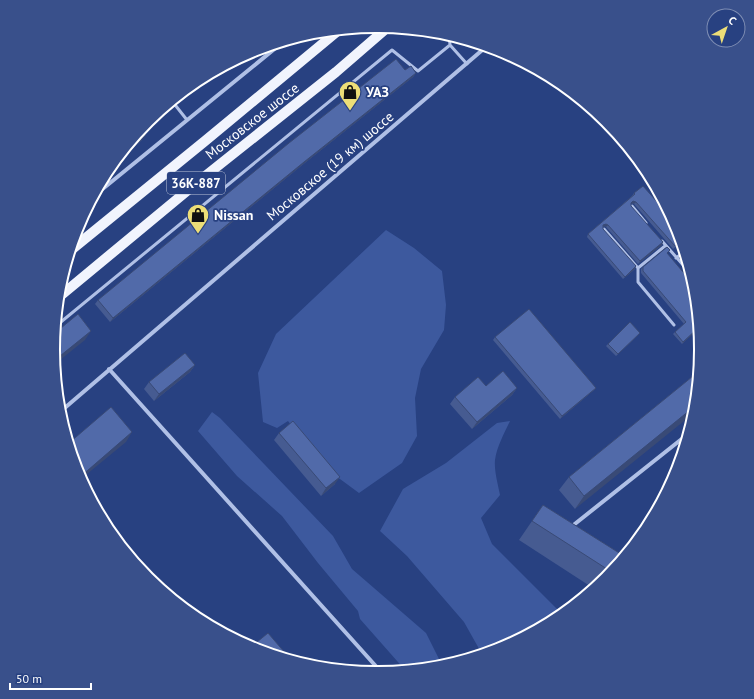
<svg xmlns="http://www.w3.org/2000/svg" width="754" height="699" viewBox="0 0 754 699" font-family="'PT Sans',sans-serif">
<style>
.green{fill:#3d599e}
.lines{fill:none;stroke-linecap:round;stroke-linejoin:round}
.service{stroke:#b0c0e6;stroke-width:3}
.minor{stroke:#b0c0e6;stroke-width:4}
.primary{stroke:#f1f4fd;stroke-width:10}
.wall{fill:#465b91}
.shaded-wall{fill:#394a76}
.building{fill:#516aa9;stroke:#394a76}
.labels{text-anchor:middle;dominant-baseline:central;stroke-width:3.5;stroke-linejoin:round;paint-order:stroke}
.shield{fill:#284181;stroke:#bec6d9;stroke-width:1}
.shield-label{font-size:13px;font-weight:bold;fill:#fff}
.poi-label{font-size:14px;font-weight:bold;fill:#fff;stroke:#284181;text-anchor:start}
.street-label{font-size:14px;fill:#fff;stroke:#284181}
.rim{fill:none;stroke:#fff;stroke-width:2}
</style>
<rect width="100%" height="100%" fill="#284181"/>
<path class="green" d="M386,230L414,248L442,271L446,305L444,330L421,369L415,398L417,436L402,463L359,493L321,465L288,421L277,428L263,422L258,373L276,334Z
M212,412L220,418L333,536L352,569L426,633L440,661L436,667L405,670L360,619L358,611L318,563L282,516L237,476L198,431Z
M510,421C504,434 497,446 495,460C494,471 498,484 500,495L481,518L492,544L562,614L557,619L501,648L482,654L464,622L407,556L380,531L403,489L446,463L497,423Z"/>
<g class="lines">
<path class="service" d="M450,45L467,64
M172,101L187,120
M632,206L646,223
M604,229L638,268L665,246
M662,241L691,274
M676,258L684,252
M638,268V282L674,325
M56,326L392,50L418,71L450,45L449,35"/>
<path class="minor" d="M94,196L283,42
M109,369L382,673
M60,412L487,46
M571,527L688,434"/>
<path class="primary" d="M71,250L205,141L339,30
M59,297L199,181L336,72L388,27"/>
</g>
<path class="wall" d="M405,70L416,73L413,77L301,166L110,322L95,304L98,300Z
M141,129L142,140L134,147L130,143Z
M634,193L676,226L683,249L682,250L678,245L673,249L634,204L631,203V206L662,245L638,264L606,227L604,226L603,227V229L635,269L623,279L587,237L588,234L632,196Z
M669,253L667,254L694,287L698,329L682,344L673,334L675,332L684,324L641,273V269L643,267Z
M638,335L616,356L606,346L608,344Z
M495,337L596,388L594,390L560,419L493,340Z
M195,365L190,372L154,401L144,389L149,382Z
M698,372L575,509L559,490L569,477Z
M486,386L517,388L512,395L472,429L450,404L455,397Z
M279,433L335,484L321,496L274,440Z
M543,505L624,556L606,578L593,589V588L519,540Z"/>
<path class="shaded-wall" d="M416,73L413,77L301,166L110,322L113,318L304,162Z
M146,135L142,140L134,147L138,142Z
M633,201L636,202L634,204L631,203L629,205Z
M606,224L608,225L606,227L604,226L602,227L603,225Z
M663,242L662,245L638,264L640,261Z
M636,266L635,269L623,279Z
M698,328V329L682,344L683,342Z
M91,331L85,340L55,364V360Z
M195,365L190,372L154,401L159,394Z
M517,388L512,395L472,429L477,422Z
M596,388L594,390L560,419L562,416Z
M695,406L694,413L575,509L584,496Z
M132,432L126,442L81,479L80,477Z
M340,477L335,484L321,496L326,488Z"/>
<path class="building" d="M396,59L405,70L411,66L416,73L304,162L113,318L98,300L289,143Z
M141,129L146,135L138,142L134,138Z
M643,186L673,220L676,226L682,245L680,242L675,246L636,202L633,201L631,203V206L663,242L640,261L608,225L606,224L603,225V229L636,266L625,277L588,234L635,194L634,193Z
M667,247L670,250L667,253L694,285V287L698,328L683,342L675,332L686,322L643,271V267Z
M529,309L596,388L562,416L495,337Z
M78,314L91,331L55,360L54,349L55,333Z
M630,322L640,333L618,354L608,344Z
M185,353L195,365L159,394L149,382Z
M503,371L517,388L477,422L455,397L478,377L486,386Z
M698,372L695,406L584,496L569,477Z
M111,407L132,432L80,477L78,473L69,443Z
M293,421L340,477L326,488L279,433Z
M543,505L624,556L606,578L595,587L607,569L532,521Z
M268,633L286,654L282,657L251,647Z"/>
<defs>
<g id="shop-pin" transform="scale(1.15)"><path d="M0 17L-7.5 6A9.5 9.5 0 1 1 7.5 6Z" fill="#edde77" stroke="#284181"/><path d="M-5-2.5h2.3a2.7 3.5 0 0 1 5.4 0H5L5.5 6h-11ZM-1.5-2.5h3a1.5 2.3 0 0 0-3 0Z" fill="#111"/></g>
</defs>
<g fill-rule="evenodd">
<use href="#shop-pin" x="350" y="92"/>
<use href="#shop-pin" x="198" y="215"/>
</g>
<g class="labels">
<rect class="shield" x="167" y="172" width="58" height="22" rx="3"/>
<g class="shield-label">
<text x="196" y="183">36К-887</text>
</g>
<g class="poi-label">
<text x="366" y="92">УАЗ</text>
<text x="214" y="215">Nissan</text>
</g>
<g class="street-label">
<text transform="translate(252 121) rotate(-38)">Московское шоссе</text>
<text transform="translate(330 166) rotate(-40)">Московское (19 км) шоссе</text>
</g>
</g>
<path d="M0 0H754V699H0ZM376 33H378A316 316 0 0 1 694 349V350A316 316 0 0 1 378 666H376A316 316 0 0 1 60 350V349A316 316 0 0 1 376 33Z" fill="#39508b" fill-rule="evenodd"/>
<path class="rim" d="M376 33H378A316 316 0 0 1 694 349V350A316 316 0 0 1 378 666H376A316 316 0 0 1 60 350V349A316 316 0 0 1 376 33Z"/>
<g transform="translate(726 28) rotate(40)"><circle r="19" fill="#284181" stroke="#7e8db3"/>
<path d="M0-3L7 15L0 10L-7 15Z" fill="#edde77"/>
<text y="-6" font-size="11" font-weight="bold" text-anchor="middle" fill="#ffffff">С</text>
</g>
<path d="M10 683v6h81v-6" fill="none" stroke="#ffffff" stroke-width="2"/>
<text x="16" y="683" font-size="12" fill="#ffffff" stroke="#284181" stroke-width="3" paint-order="stroke">50 m</text>
</svg>
